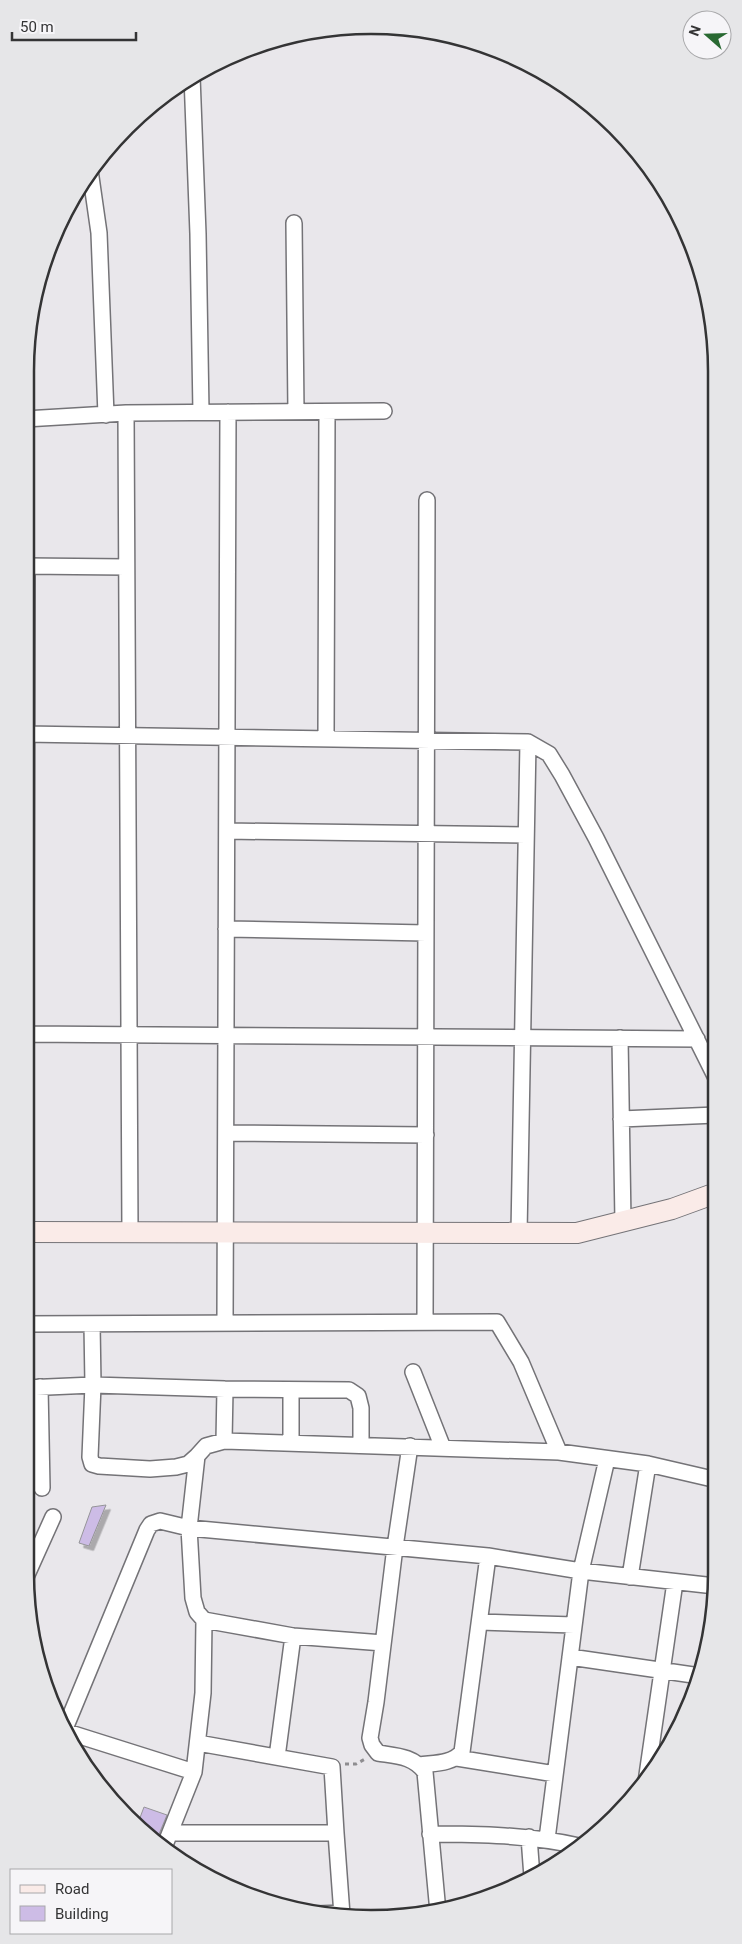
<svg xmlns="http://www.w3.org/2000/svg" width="742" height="1944" viewBox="0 0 742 1944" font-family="Roboto,sans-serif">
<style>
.building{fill:#cdbce6;stroke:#959498;filter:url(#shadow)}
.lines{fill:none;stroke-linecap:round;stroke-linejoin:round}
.street-casing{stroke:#747377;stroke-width:18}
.secondary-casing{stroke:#747377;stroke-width:22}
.path{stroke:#8e8d90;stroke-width:3;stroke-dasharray:4 4;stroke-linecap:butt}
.street{stroke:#fff;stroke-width:15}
.secondary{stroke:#faebe8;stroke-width:20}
.rim{fill:none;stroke:#343435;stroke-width:2.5}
</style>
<defs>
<filter id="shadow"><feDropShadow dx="4.5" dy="4.5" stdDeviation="0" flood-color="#0004"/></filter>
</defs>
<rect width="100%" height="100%" fill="#e9e7eb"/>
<path class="building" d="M106,1505L89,1546L79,1543L92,1507Z
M144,1807L167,1815L157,1839L138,1823Z"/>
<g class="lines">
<g class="street-casing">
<path id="street" d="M192,76L198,234L201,412
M90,170L99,233L106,415
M294,223L296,412
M126,413L130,1232
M25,419L126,413L384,411
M25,566L126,567
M25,734L528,742L549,754L562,775L596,838L716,1078
M326,739L327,412
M227,831L526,835
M226,929L426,933
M25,1034L697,1039
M620,1038L623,1222
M621,1119L716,1115
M226,1133L426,1135
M519,1233L528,742
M25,1265L27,566
M425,1322L427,500
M225,1323L228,412
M25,1324L497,1322L521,1362L559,1452
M92,1324L93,1385L90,1457L92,1464L99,1466L150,1469L176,1467L188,1464L197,1456
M413,1372L443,1448
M40,1387L42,1488
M25,1388L93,1385L225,1389L349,1390L358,1396L361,1408V1445
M291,1390V1443
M224,1441L225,1389
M410,1446L395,1547L376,1702L370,1738L372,1745L378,1753C397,1756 413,1756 425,1772L438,1912
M26,1577L53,1517
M630,1577L648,1464
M204,1620L293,1636L383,1643
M480,1622L574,1625
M570,1657L700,1676
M64,1731L147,1530L151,1524L160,1521L189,1528L488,1556L581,1571L715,1586
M64,1731L194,1772
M277,1757L293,1636
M457,1758L555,1774
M420,1765C434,1763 452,1764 462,1752L488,1556
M646,1782L675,1582
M170,1833H336L332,1767L198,1743
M336,1833L342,1915
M430,1834C480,1834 529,1835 579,1846
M529,1837L532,1877
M547,1839L581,1571L607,1459
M165,1845L194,1772L203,1693L204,1620L197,1612L193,1598L189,1528L197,1456L206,1446L224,1441L559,1452L648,1464L717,1480
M318,1914L342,1913"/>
</g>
<g class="secondary-casing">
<path id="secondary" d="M25,1232L577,1233L672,1209L716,1193"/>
</g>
<path class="path" d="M345,1764H356L365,1759"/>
<use href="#street" class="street"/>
<use href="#secondary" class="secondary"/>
</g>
<path d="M0 0H742V1944H0ZM371 34H371A337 337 0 0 1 708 371V1573A337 337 0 0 1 371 1910H371A337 337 0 0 1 34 1573V371A337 337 0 0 1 371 34Z" fill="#e6e6e8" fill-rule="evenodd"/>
<path class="rim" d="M371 34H371A337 337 0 0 1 708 371V1573A337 337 0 0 1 371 1910H371A337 337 0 0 1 34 1573V371A337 337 0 0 1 371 34Z"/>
<rect x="10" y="1869" width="162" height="65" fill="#f6f5f8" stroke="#a8a8aa"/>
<rect x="20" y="1885" width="25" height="8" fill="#faebe8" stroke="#a8a8aa"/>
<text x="55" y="1894" font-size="15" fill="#343435">Road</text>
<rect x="20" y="1906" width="25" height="15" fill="#cdbce6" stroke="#a8a8aa"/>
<text x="55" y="1919" font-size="15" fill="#343435">Building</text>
<g transform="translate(707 35) rotate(290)"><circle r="24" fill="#f6f5f8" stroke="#a8a8aa"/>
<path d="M0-4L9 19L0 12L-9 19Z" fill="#296932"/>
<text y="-8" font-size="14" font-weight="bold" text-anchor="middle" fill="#343435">N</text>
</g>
<path d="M12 32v8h124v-8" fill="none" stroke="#343435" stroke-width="2.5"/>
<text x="20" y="32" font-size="15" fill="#343435" stroke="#f6f5f8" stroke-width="4" paint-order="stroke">50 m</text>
</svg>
